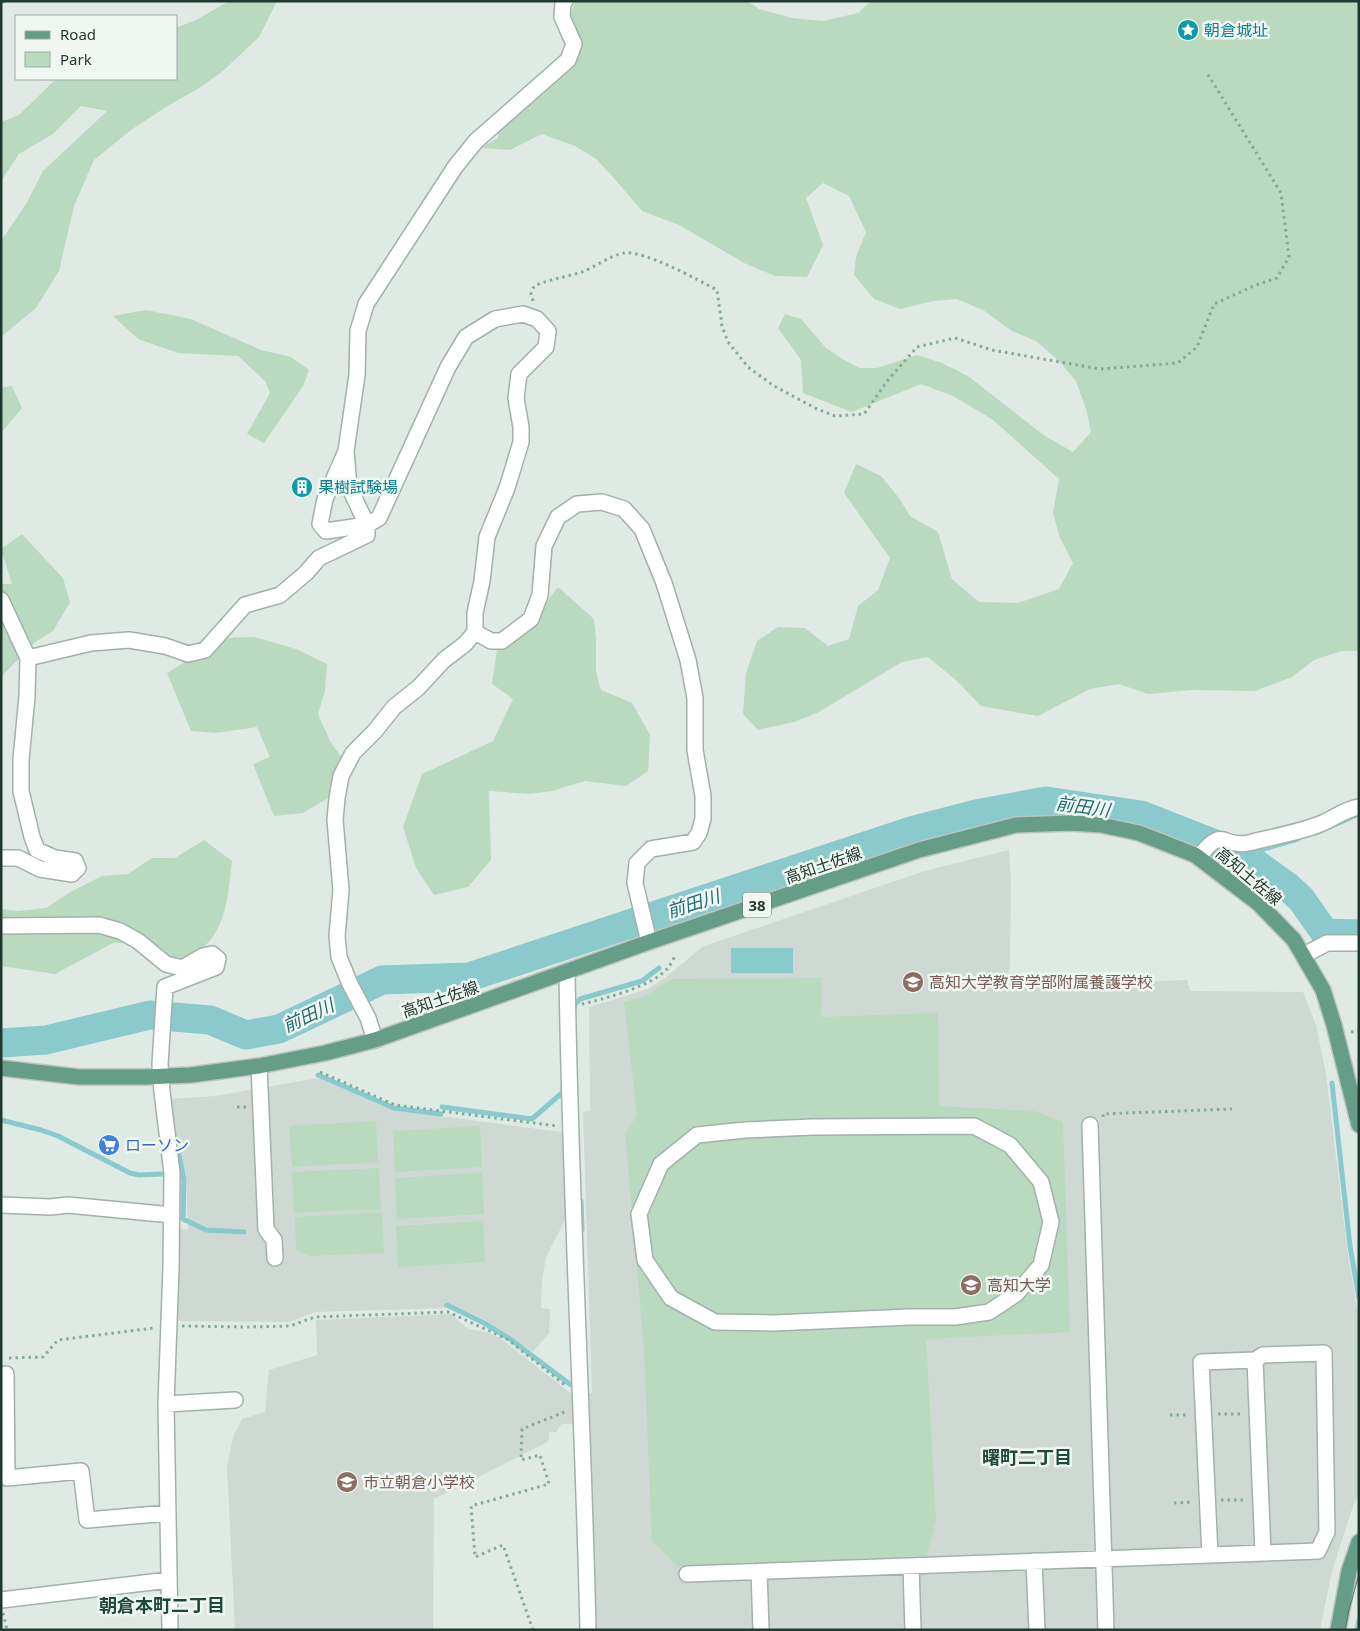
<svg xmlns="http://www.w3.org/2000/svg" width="1360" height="1631" viewBox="0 0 1360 1631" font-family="'Noto Sans','Noto Sans JP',sans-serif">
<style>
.built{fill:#ced9d3}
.green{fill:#b9dabf}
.water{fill:#8ac9cc}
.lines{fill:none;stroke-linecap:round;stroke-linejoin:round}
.stream{stroke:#8ac9cc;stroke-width:5}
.river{stroke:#8ac9cc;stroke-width:29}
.minor-casing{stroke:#a2b1aa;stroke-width:18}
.major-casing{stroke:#bcc4c1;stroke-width:18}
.path{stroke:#81ac9a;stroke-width:3;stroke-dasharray:2.5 4;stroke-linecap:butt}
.minor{stroke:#fff;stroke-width:15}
.major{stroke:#669d89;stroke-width:15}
.tram{stroke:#5c756b;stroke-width:1}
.labels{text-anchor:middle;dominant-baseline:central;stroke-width:5;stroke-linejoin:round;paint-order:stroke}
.shield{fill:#f0f7f2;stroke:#5f726a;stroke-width:1}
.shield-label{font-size:15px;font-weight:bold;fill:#213930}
.culture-label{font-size:16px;fill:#0d838f;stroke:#f0f7f2;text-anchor:start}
.street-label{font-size:16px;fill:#213930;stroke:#f0f7f2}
.education-label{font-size:16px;fill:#785e54;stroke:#f0f7f2;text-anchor:start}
.shop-label{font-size:16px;fill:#366cbe;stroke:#f0f7f2;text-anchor:start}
.water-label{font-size:18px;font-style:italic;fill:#1f6c71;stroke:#f0f7f2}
.neighbourhood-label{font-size:18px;font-weight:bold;fill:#1f493b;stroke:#f0f7f2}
</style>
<rect width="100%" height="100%" fill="#dfeae4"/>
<path class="built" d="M1009,850L1011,880L1010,966L1003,987L1187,980L1190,991L1303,992L1316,1025L1326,1074L1347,1248L1359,1321V1493L1353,1506L1332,1571L1320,1630H597L589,1393H592L583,1112L590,1111L589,1007L648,989L665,978L702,947L924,871Z
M318,1078L394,1110L561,1132L564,1135L568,1214L546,1257L542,1281L541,1308L550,1309L549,1333L533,1352L485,1320L450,1304V1308L316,1312L288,1322L179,1321L175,1315L179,1229L188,1230L186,1172L183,1171L177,1138L169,1124L168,1099L215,1096Z
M451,1314L468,1329L486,1332L500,1338L574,1396V1424H562L556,1432H549L548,1442L434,1499L433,1630H235L227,1466L233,1437L242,1419L265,1412L269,1370L317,1355L316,1320Z"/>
<path class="green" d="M229,1H277L259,37L223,71L201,87L166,107L131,130L94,160L74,206L59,271L36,308L1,337V241L26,204L43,171L107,111L81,106L53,134L19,154L1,181V122L19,115L56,79H176V28L198,19Z
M575,1H747L759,9L792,18L823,21L858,13L871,1H1359V651H1341L1314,660L1292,677L1255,691L1191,690L1148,694L1119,684L1090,689L1038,716L981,706L958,682L928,657L902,662L819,712L794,722L758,730L743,714L746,673L757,641L778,627L805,628L828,646L849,639L858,606L878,590L890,558L844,493L856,464L881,476L899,498L910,516L938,532L952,579L979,602L1018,603L1059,589L1073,563L1060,538L1053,513L1059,479L993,420L953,396L921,384L852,412L803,393L801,360L778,328L785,314L801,319L826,348L844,360L860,368H877L917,355L942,363L968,376L1045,436L1073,452L1091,432L1086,409L1076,381L1060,362L1036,341L1012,331L983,310L957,299L933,301L900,309L874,299L854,275L856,257L866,232L849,196L823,183L806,198L823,245L807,277L775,276L746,264L679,225L642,211L612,176L596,159L575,146L542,134L510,150L481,148L498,138L500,116L580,41L570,18Z
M146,310L191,319L261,350L291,357L309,370L303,386L264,443L247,434L270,393L265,381L238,356L178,353L138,339L113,316Z
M12,386L22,408L1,433V388Z
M22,534L63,578L70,602L53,631L35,642L1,677V584H12L1,549Z
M558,587L594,619L596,639V672L601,690L632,703L650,735L648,771L626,786L585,781L552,791L529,794L489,791L491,860L468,887L434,895L416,868L403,827L422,774L493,741L513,699L492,684L498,642L529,625Z
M255,637L296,649L327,664L325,691L318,714L330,741L345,762L330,797L303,813L274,816L253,764L270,757L257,727L215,733L191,731L167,673L186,661L215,638Z
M204,840L232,861C228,894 227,935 194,954C186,959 170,960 160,962L135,943H113L55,974L1,966V909L18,911L46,908L72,891L102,876L128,874L152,858H175Z
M822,978L821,1017L938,1013L939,1106L1034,1111L1063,1122L1070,1332L926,1339L936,1521L926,1556L678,1567L652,1541L644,1349L625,1133L637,1116L624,1002L645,996L672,979Z
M376,1121L378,1162L292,1167L289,1126Z
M480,1126L482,1167L395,1172L393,1131Z
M379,1168L381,1209L294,1213L292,1172Z
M482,1173L484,1214L397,1219L395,1178Z
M382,1212L384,1253L309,1256L296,1249L295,1217Z
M483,1221L485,1262L398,1267L396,1226Z"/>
<path class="water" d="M731,948H793V973H731Z"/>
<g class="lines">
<path class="stream" d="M1,2L4,1
M1316,833L1359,814
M1243,855L1298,839
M574,1010L575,1004L580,999L642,981L659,968
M318,1075L394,1108L441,1114
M1332,1083L1350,1246L1359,1298
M442,1107L532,1119L563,1092V1086
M1,1120L41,1130L58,1136L130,1173L139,1175L162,1174
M175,1138L184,1179L183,1219L206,1230L244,1232
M581,1201L582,1230
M447,1305L484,1323L510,1339L571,1385
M1357,1630L1359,1620"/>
<path class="river" d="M1,1043L46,1040L150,1015L210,1020L246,1035L279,1029L382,980L469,977L911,831L976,814L1046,801L1141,815L1243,855L1255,863L1287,886L1301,899L1325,933L1359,934"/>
<g class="minor-casing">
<path id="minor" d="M346,451L325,499L320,524L326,531L367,525L379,518L448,367L466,337L495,319L523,314L537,319L548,331L546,347L519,374L516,398L521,427V442L507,488L487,537L482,581L475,613V632L491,641H502L531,619L540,595L544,546L558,517L577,504L602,502L624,509L642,529L664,583L688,660L695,698V750L703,796V819L699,833L693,842L651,849L637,863L635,883L649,942
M1,600L28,658L27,696L21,760V791L32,837L37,850L55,858L75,861L78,868L72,874L40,869L18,858H1
M28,658L91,643L129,640L165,646L188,654L205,650L245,605L280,595L306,573L319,558L367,535V525L349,487L346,451L357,375L358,331L366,304L455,167L476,141L568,60L574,44L562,17L563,3L565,1
M1199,857C1224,824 1222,849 1248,843C1272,837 1297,833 1320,824C1333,819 1345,809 1359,807
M1,926L99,925L120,931L138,941L166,964L182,968L203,956L212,954L218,959L216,967L165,987L160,1064L162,1092L172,1173L171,1268L166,1404L170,1630
M1304,955L1327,943H1359
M567,972C570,1191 583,1410 588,1630
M375,1040L368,1018L350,984L339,957L337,936L341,890L335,820L337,798L341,776L353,753L375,731L394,707L418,688L444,660L465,644L475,632
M259,1066L266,1229L274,1240L275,1258
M1090,1125L1106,1630
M974,1126L1010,1145L1041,1182L1051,1222L1041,1265L1016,1294L989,1312L955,1317H909L774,1323L715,1322L671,1298L645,1260L639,1214L661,1164L697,1135L745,1130L812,1127Z
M1,1205L50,1207L68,1205L172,1215
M6,1374L7,1478L81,1471L87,1520L168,1513
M166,1404L235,1400
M1210,1555L1201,1362L1255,1360L1263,1553
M1034,1561L1037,1630
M911,1566L913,1630
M759,1571L761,1630
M687,1574L1318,1551L1327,1532L1324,1353L1263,1355L1255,1360
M1,1600L169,1580"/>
</g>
<g class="major-casing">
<path id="major" d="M1,1068L79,1077H145L191,1075L259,1066L325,1053L375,1040L649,942L919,850L1016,825L1071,823L1101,825L1139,833L1195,855L1258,903L1294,940L1323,990L1334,1025L1359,1125
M1338,1630L1349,1571L1359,1542"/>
</g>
<path class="path" d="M533,301L531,294L534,286C550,279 566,277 582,272C595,267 611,255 624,253C644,250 698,280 717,290L722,326L728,342L748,367L774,386L817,409L835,416L864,414L888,380L917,347L955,338L992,350L1100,369L1178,363L1197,347L1214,304L1256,285L1277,278L1289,257L1281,193L1207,73
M582,1004C604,999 653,986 668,968C671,964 673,959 676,955
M1351,1032L1359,1031
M320,1072L395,1105L557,1126
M237,1107H247
M1103,1117V1114L1232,1109
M182,1326L247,1327L290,1326L315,1317L448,1312L507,1339L565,1385
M9,1358L43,1357L58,1340L154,1328
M1218,1414H1244
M1170,1415H1189
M1221,1500H1247
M1174,1503L1193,1502
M3,1613L7,1630
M533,1630L503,1545L475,1557L471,1506L549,1484L540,1455L521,1460L522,1429L567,1411"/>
<use href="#minor" class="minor"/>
<use href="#major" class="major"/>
<path class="tram" d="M1345,1630L1349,1610L1359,1574"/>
</g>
<defs>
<g id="sight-disc" transform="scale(1.125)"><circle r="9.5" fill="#0f9aa8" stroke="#f0f7f2"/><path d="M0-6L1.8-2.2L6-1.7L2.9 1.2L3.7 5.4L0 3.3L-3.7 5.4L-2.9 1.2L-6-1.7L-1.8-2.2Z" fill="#fff"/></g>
<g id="building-disc" transform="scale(1.125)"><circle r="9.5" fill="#0f9aa8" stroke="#f0f7f2"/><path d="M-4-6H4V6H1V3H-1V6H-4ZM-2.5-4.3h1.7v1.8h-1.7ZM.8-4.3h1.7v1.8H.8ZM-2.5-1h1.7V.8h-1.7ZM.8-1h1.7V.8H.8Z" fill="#fff"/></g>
<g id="school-disc" transform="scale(1.125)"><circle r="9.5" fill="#8d6e63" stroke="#f0f7f2"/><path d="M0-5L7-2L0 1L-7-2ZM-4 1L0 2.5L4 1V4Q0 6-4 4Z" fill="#fff"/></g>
<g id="supermarket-disc" transform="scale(1.125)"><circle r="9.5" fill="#3f7fe0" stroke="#f0f7f2"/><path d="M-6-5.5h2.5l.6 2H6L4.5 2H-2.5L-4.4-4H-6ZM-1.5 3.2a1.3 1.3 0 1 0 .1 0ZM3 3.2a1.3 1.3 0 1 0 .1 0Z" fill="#fff"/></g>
<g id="university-disc" transform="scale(1.125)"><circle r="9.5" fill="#8d6e63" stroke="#f0f7f2"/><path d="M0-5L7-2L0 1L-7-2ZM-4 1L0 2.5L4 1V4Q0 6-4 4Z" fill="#fff"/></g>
</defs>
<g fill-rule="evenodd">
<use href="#sight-disc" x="1188" y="30"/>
<use href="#building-disc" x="302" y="487"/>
<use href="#school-disc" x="913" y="982"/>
<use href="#supermarket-disc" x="109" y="1145"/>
<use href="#university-disc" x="971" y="1285"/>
<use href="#school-disc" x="347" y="1482"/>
</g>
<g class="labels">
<rect class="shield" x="743" y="892.5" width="28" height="25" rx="4"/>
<g class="shield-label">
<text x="757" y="905">38</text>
</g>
<g class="culture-label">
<text x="1204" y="30">朝倉城址</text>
<text x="318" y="487">果樹試験場</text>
</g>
<g class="street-label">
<text transform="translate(823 865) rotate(-19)">高知土佐線</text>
<text transform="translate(1249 876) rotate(40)">高知土佐線</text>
<text transform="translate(440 999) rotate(-19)">高知土佐線</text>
</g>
<g class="education-label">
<text x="929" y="982">高知大学教育学部附属養護学校</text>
<text x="987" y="1285">高知大学</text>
<text x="363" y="1482">市立朝倉小学校</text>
</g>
<g class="shop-label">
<text x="125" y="1145">ローソン</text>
</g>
<g class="water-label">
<text transform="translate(1083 806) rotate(8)">前田川</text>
<text transform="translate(693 903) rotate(-18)">前田川</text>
<text transform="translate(308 1015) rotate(-25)">前田川</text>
</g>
<g class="neighbourhood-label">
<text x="1027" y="1457">曙町二丁目</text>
<text x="162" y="1605">朝倉本町二丁目</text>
</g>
</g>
<rect width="1360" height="1631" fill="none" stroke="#213930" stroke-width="5"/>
<rect x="15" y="15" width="162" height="65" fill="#f0f7f2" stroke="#9daba4"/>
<rect x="25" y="31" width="25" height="8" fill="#669d89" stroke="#9daba4"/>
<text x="60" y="40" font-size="15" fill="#213930">Road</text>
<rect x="25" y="52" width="25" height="15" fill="#b9dabf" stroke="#9daba4"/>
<text x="60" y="65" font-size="15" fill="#213930">Park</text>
</svg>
